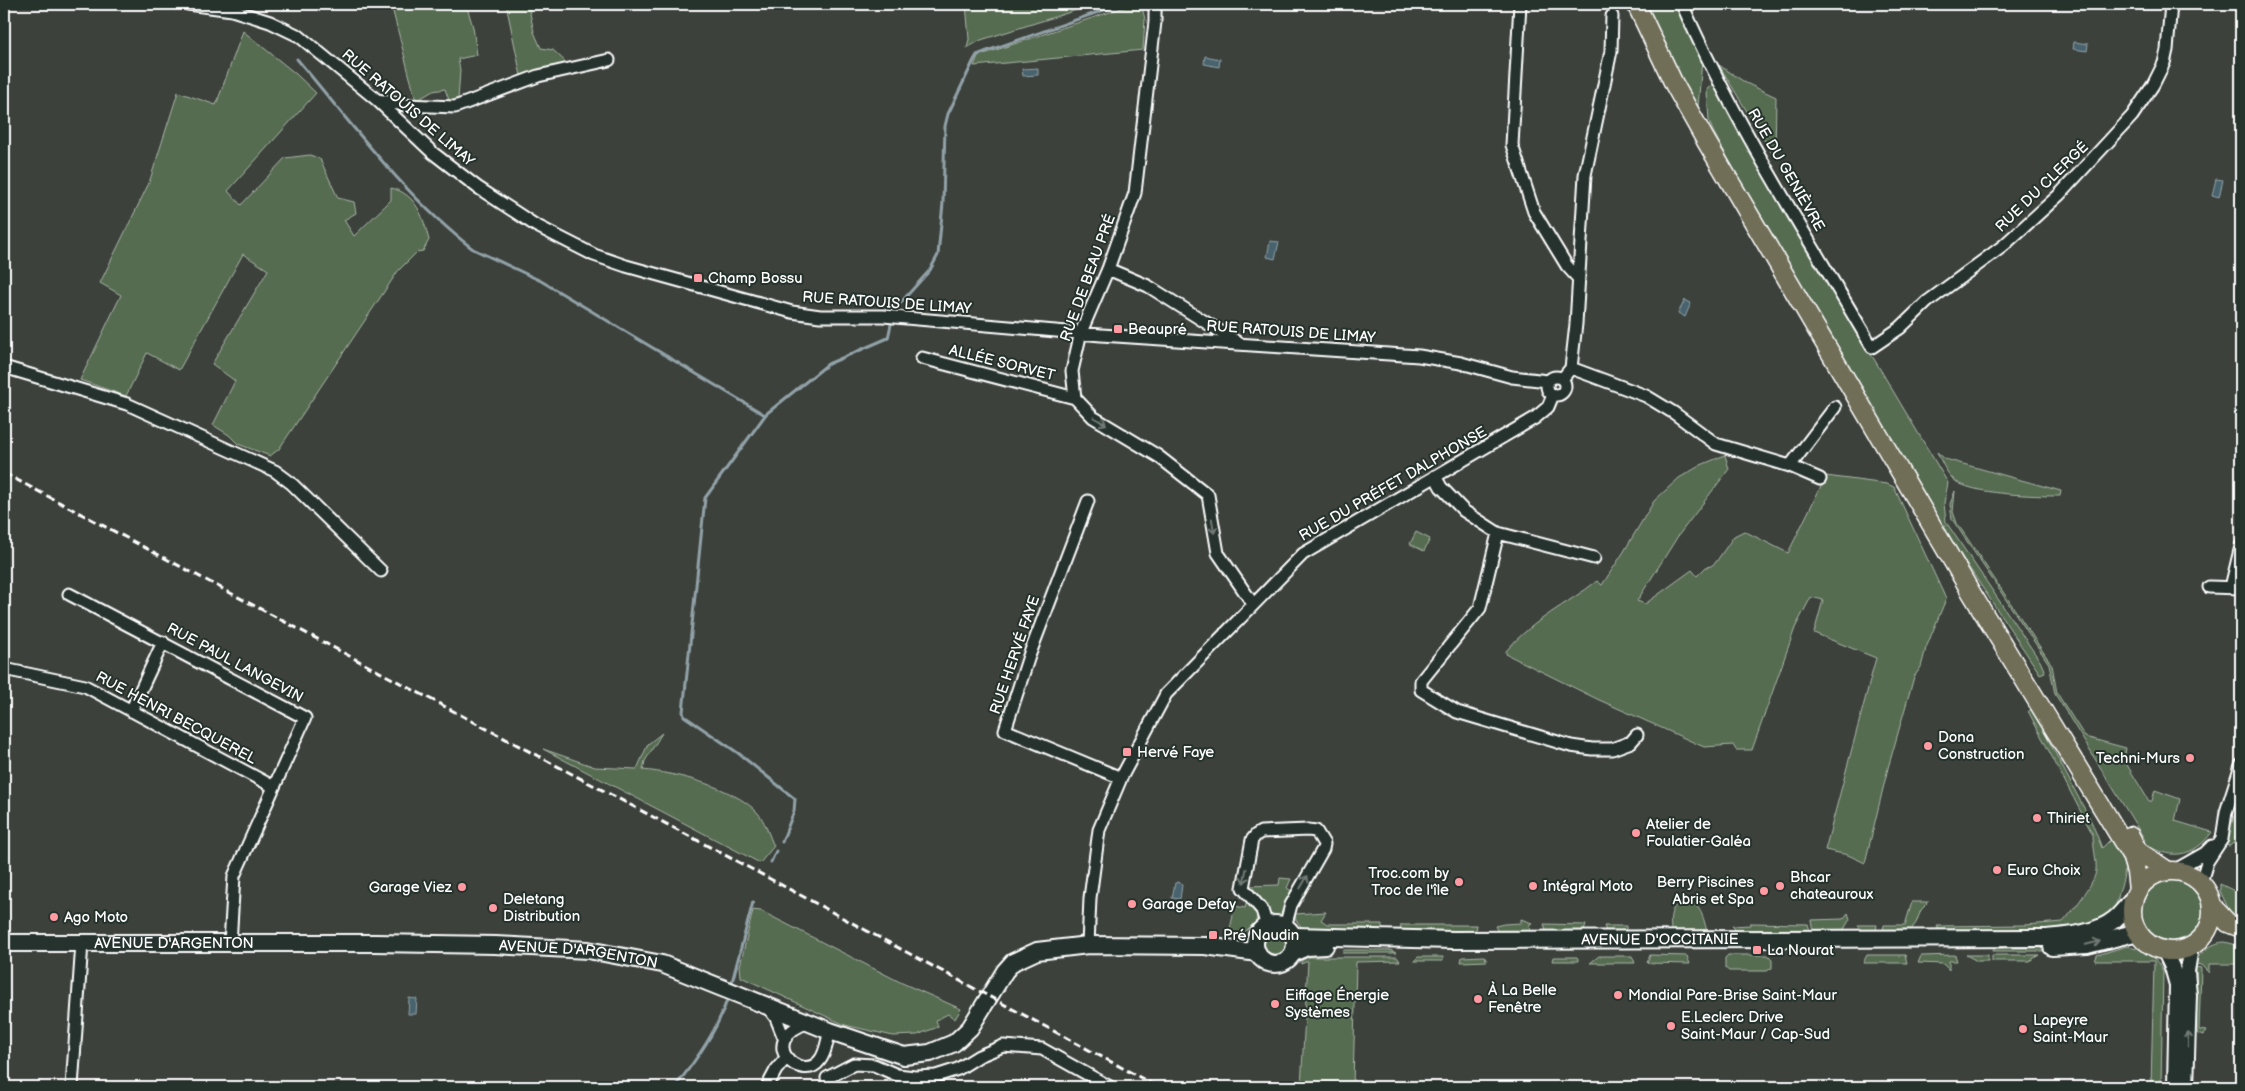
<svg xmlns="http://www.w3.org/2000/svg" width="2245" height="1091" viewBox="0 0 2245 1091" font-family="'Balsamiq Sans',sans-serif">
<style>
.green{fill:#566c51;stroke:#aab6a8}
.water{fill:#49646e;stroke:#92a2a8}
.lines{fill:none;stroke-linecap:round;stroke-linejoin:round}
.stream{stroke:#92a2a8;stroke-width:3}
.minor-casing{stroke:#fff;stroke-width:15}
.tertiary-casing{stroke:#fff;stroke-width:18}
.secondary-casing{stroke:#fff;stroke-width:20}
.primary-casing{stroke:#fff;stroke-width:21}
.minor{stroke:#26332d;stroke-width:11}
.tertiary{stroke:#26332d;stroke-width:14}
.secondary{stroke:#26332d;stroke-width:16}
.primary{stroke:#716e59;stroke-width:18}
.rail{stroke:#fff;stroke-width:3;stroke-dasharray:8 4;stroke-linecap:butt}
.oneway{stroke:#727a76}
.poi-dot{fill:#ff9aa2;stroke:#26332d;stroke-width:2}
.labels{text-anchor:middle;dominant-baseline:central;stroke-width:4;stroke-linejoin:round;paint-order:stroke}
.street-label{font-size:15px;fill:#fff;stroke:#26332d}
.poi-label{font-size:15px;fill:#fff;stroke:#26332d;text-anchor:start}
</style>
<rect width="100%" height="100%" fill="#3c413c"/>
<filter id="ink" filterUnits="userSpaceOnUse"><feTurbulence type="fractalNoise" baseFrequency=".02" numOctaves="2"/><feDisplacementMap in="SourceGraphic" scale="10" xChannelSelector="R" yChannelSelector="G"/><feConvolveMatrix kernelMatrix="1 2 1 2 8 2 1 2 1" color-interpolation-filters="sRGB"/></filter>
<g filter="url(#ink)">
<path class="green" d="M391,4H466L473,27L477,55L458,59L460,70L458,100L450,103L445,89L433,91L416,101Z
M506,4H528L534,32L541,48L553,50L569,65L521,76Z
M966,4H1096L981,40L967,48L969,39Z
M1141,4L1145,19L1143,50L974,66L978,56L1131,5Z
M1643,4H1677L1702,60L1698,107L1695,108Z
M243,31L296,74L316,93L228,191L241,205L285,158L310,155L320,159L338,198L354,202L356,213L344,220L354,236L391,200V188C417,194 423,217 429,240L423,251L417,252L398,271L279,449L270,456L238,444L229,435L213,425L235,381L212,364L268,270L243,254L179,370L147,353L126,396L80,380L121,295L100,283L149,183L178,92L216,105Z
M1719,65L1746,83L1776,97L1775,158Z
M1714,85L1718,89L1858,337L1874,359L1948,483L1944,503L1946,522L2040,661L2045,672L2040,674L1934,515L1784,261L1713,131L1709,121L1707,91L1708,88Z
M1937,452L1945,459L2061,491L2060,496C2038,496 1968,495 1953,479C1946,472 1941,461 1937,452Z
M1725,455L1729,469L1678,536L1637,601L1645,604L1692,570L1697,576L1706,567L1711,566L1716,562L1734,536L1744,531L1788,553L1826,476L1887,484L1894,487L1946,599L1926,648L1921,667L1914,677L1888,768L1865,863L1848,855L1825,850L1876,658L1814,633L1823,600L1811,597L1795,628L1752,750H1736L1733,745L1704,747L1597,699L1506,654V651C1532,620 1566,605 1597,581L1602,585L1623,553L1654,501L1679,478L1701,465Z
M1955,491L1953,512L1957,523L2052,665L2057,693L2085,737L2126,748L2124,760L2149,801H2152L2155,790L2180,799L2175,821L2212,832C2194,858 2168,861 2143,842L2145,840L2055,694L2049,664L1952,519L1950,504Z
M1416,532L1430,539L1424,551L1410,544Z
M2032,709L2092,823L2102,848L2109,841L2115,843L2125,855L2121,858C2127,870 2124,875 2121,887C2117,897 2118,907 2109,914C2086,936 1973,930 1939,930L1937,926L2026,925L2063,922C2071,913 2096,882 2096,870C2097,861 2093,847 2093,835L2028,711Z
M662,733L645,761L643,770C676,773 733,787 757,812C765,820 769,836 774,846L760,863L543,749L595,767L637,769L648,744Z
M2238,813L2241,814V834L2236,833L2235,839L2241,842L2239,847L2233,843L2230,846L2225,845L2234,816Z
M2138 910a34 34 0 1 1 68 0a34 34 0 1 1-68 0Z
M1280,878L1291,879L1287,888L1293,892L1280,916H1267L1247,886L1279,885Z
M2220,884L2241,894V920L2232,916L2220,891Z
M1247,901L1257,915L1256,922L1242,934H1229L1235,906L1245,908Z
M1685,901C1701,903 1703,917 1707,931H1671C1670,917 1669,906 1685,901Z
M1912,902H1929L1921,910L1916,923L1910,931H1883L1884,925H1905Z
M753,910L761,911L902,983L961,1009L955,1019L948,1014L936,1020L938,1027L917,1035L893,1036L845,1025L741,977L740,966Z
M1326,912L1321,920L1327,924H1382V932L1303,929L1296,920L1295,914Z
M1848,913L1850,919L1843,931H1813L1811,920L1843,919Z
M1521,919L1532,923L1529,925L1530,930L1527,932H1498L1495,926L1504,924L1521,923Z
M1750,923L1808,924L1810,931H1737L1732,926L1750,925Z
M1544,924L1586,925L1584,931H1546Z
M1401,925H1476L1477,928L1473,932H1400Z
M1858,925H1877L1876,931H1862Z
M1604,926H1626V931H1606Z
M1263 943a12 12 0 1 1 24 0a12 12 0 1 1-24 0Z
M2225,942L2241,946V964H2209V973L2201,965L2196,964V960C2202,951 2213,942 2225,942Z
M2127,946C2141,947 2158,958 2163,971L2161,1087H2151L2154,961H2095L2097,955Z
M2007,948H2049L2044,951H1993V949Z
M1343,950H1390L1396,953H1343Z
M1650,955L1687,956L1690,964L1647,963Z
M1728,955H1768L1772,959V968L1767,971H1729L1725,968V958Z
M1867,955H1905L1907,963H1863Z
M1955,955L1957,961H1949V970L1943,964L1918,963L1921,956Z
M1966,955H1988V961H1977Z
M1992,955H2039L2029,961H1992Z
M1484,956L1487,961L1461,962L1462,957Z
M1599,956H1632L1635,963H1590Z
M1308,957H1397L1400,961L1356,962L1353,1087H1301L1308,961L1301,964V961Z
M1418,957H1443V961H1414Z
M1553,957H1577L1579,961H1552Z
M2196,967L2201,968L2199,1030L2206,1031L2203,1036L2198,1034L2197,1031Z"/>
<path class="water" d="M2074,42L2088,44L2087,51L2073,49Z
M1205,56L1220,59L1219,67L1204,64Z
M1038,68V75L1023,76L1022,69Z
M2216,179L2223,180L2219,197L2212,195Z
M1270,241L1279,242L1275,259L1267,257Z
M1685,300L1691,303L1685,317L1678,313Z
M1179,882L1182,885L1180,899L1172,898L1175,883Z
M409,998L417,999L416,1014H408Z"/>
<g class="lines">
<path class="stream" d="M297,59C349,121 408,200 473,249L541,281L765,415
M894,314L895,309L930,270L938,255L943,203L945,126L948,114L974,60L977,55L990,50L1121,4
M782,842L794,811L795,799L738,753L684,716L683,712L705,498L766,414L828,364L888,338L892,320
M771,862L776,851
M731,986L753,902
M675,1087C696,1060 718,1030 728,997"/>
<g class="minor-casing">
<path id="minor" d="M188,4L232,10L270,22L299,36L377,100L433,153L477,187L535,225L594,255L626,266L792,312L820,316H883L1101,335L1419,356L1461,363L1512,377L1548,381
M1155,4V22L1135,193L1108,269L1081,332L1072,371L1075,398L1093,417L1158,456L1208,495L1218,553L1253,604
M1520,4L1512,145L1534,212L1567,266L1578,278
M1682,4C1735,124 1806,234 1872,347L1900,328L1927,302L2003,246L2059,195L2132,116L2153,85L2164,63L2167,50L2171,4
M377,100L405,105L455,107L538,76L609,60
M1108,269L1148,286L1237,342
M922,358L1075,398
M4,367L127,404L275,471L291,483L381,571
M1571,368L1646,396L1674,413L1716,444L1790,466L1820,479
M1547 386a9 9 0 1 1 18 0a9 9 0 1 1-18 0Z
M1562,379L1571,368L1576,324L1585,175L1611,51L1612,16
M1790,466L1835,407
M1435,476L1441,487L1464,511L1498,533L1594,558
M1088,501L1029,656L1005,730L1121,778
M1498,533L1480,608L1421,681V690L1457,712L1571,746L1592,749H1612L1631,742L1637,735
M2209,587L2241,588
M2231,587L2241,546
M69,594L305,718L234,876L230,944
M4,669L85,686L274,787
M131,711L163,642
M2175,870L2205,853L2212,846
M2201,882L2207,862L2222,839L2226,812L2241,765
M1267,926L1262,910L1243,888L1252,840L1256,835L1261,832L1308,830L1316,831L1324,844L1323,849L1291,905L1285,927
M1088,945L1090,898L1099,830L1121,778L1166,694L1303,554L1535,418L1548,407L1553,395
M767,1006L776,1018L784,1038
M809,1022C753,1041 802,1085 820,1060C826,1053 827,1040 830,1031
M827,1078L854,1064L874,1065L897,1075L915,1077L936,1076L958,1069L979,1056L1003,1046L1042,1049L1110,1087
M72,1087L82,943
M767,1087L776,1070L786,1058"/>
</g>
<g class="tertiary-casing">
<path id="tertiary" d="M2164,950L2172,967L2177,985L2175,1087
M2186,1087L2189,995L2187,971L2191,947"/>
</g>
<g class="secondary-casing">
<g id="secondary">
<circle cx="1275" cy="944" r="20"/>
<path id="s1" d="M1294,936L1453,940L2046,938C2068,936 2097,934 2115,919C2122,913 2128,905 2134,898"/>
<path id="s2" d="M4,943H375L495,945L588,950L662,964L830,1031L904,1056L930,1053L954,1043L970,1028L1005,971L1013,962L1037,951L1088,945L1205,946L1258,953"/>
<path d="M2052,947L2087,945L2138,932"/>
<path d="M1293,953L1307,947L1325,946"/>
</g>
</g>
<g class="primary-casing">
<path id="primary" d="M1636,4L1674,84L1706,141L1972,594L2131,855L2136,872L2138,890
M2130,836L2138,851L2168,871
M2132 911a40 40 0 1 1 80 0a40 40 0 1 1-80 0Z
M2212,906L2228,923L2241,928"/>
</g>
<use href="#minor" class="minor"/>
<use href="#tertiary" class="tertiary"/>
<use href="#secondary" class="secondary"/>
<use href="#primary" class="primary"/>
<path class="rail" d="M4,473L774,881L1158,1087"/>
</g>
<defs><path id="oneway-shaft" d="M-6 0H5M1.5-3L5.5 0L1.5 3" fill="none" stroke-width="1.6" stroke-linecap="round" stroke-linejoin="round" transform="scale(1.25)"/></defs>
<g class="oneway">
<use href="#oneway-shaft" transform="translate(1100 421) rotate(29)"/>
<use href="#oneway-shaft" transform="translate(1213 526) rotate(81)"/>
<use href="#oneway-shaft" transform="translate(1245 876) rotate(101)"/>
<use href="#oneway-shaft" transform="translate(1304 882) rotate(-60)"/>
<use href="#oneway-shaft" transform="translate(2093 943) rotate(-14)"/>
<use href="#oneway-shaft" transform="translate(2188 1039) rotate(-89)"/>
</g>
</g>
<g class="poi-dot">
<rect x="693" y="273" width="10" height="10" rx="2.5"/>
<rect x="1113" y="324" width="10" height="10" rx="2.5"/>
<circle cx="1928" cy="746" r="5"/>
<rect x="1122" y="747" width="10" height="10" rx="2.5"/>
<circle cx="2190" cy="758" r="5"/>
<circle cx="2037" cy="818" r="5"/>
<circle cx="1636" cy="833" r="5"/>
<circle cx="1997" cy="870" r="5"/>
<circle cx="1459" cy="882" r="5"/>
<circle cx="1533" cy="886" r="5"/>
<circle cx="1780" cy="886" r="5"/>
<circle cx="462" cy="887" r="5"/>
<circle cx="1764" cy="891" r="5"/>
<circle cx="1132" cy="904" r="5"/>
<circle cx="493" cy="908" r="5"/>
<circle cx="54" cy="917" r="5"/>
<rect x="1208" y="930" width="10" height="10" rx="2.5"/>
<rect x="1752" y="945" width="10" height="10" rx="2.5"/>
<circle cx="1618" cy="995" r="5"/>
<circle cx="1478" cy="999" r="5"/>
<circle cx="1275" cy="1004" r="5"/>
<circle cx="1671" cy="1026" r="5"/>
<circle cx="2023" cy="1029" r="5"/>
</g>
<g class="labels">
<g class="street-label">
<text transform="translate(408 108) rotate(41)">RUE RATOUIS DE LIMAY</text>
<text transform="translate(1786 170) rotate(60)">RUE DU GENIÈVRE</text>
<text transform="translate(2042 187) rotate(-44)">RUE DU CLERGÉ</text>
<text transform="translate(1088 278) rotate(-70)">RUE DE BEAU PRÉ</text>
<text transform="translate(887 303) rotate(4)">RUE RATOUIS DE LIMAY</text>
<text transform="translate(1291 332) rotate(4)">RUE RATOUIS DE LIMAY</text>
<text transform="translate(1002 363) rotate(14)">ALLÉE SORVET</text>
<text transform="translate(1393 484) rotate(-30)">RUE DU PRÉFET DALPHONSE</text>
<text transform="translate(1015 655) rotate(-71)">RUE HERVÉ FAYE</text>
<text transform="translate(235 663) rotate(28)">RUE PAUL LANGEVIN</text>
<text transform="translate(176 718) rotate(28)">RUE HENRI BECQUEREL</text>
<text stroke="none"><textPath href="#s1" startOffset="366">AVENUE D'OCCITANIE</textPath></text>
<text stroke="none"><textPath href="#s2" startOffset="170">AVENUE D'ARGENTON</textPath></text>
<text stroke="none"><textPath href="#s2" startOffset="575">AVENUE D'ARGENTON</textPath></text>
</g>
<g class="poi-label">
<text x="708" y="278">Champ Bossu</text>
<text x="1128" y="329">Beaupré</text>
<text x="1938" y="737">Dona<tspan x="1938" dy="17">Construction</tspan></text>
<text x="1137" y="752">Hervé Faye</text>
<text x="2180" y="758" text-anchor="end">Techni-Murs</text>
<text x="2047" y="818">Thiriet</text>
<text x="1646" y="824">Atelier de<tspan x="1646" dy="17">Foulatier-Galéa</tspan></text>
<text x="2007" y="870">Euro Choix</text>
<text x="1449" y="873" text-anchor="end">Troc.com by<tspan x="1449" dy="17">Troc de l'île</tspan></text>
<text x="1790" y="877">Bhcar<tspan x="1790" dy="17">chateauroux</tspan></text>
<text x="1754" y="882" text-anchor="end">Berry Piscines<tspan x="1754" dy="17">Abris et Spa</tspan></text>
<text x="1543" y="886">Intégral Moto</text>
<text x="452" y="887" text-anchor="end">Garage Viez</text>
<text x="503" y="899">Deletang<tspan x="503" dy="17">Distribution</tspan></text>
<text x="1142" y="904">Garage Defay</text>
<text x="64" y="917">Ago Moto</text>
<text x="1223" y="935">Pré Naudin</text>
<text x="1767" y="950">La Nourat</text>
<text x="1488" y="990">À La Belle<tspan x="1488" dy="17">Fenêtre</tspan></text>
<text x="1285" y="995">Eiffage Énergie<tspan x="1285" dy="17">Systèmes</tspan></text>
<text x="1628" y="995">Mondial Pare-Brise Saint-Maur</text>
<text x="1681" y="1017">E.Leclerc Drive<tspan x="1681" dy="17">Saint-Maur / Cap-Sud</tspan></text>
<text x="2033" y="1020">Lapeyre<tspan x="2033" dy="17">Saint-Maur</tspan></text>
</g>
</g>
<rect width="2245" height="1091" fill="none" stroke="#26332d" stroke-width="20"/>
<rect x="10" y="10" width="2225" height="1071" fill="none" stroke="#fff" stroke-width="2" filter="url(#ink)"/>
</svg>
